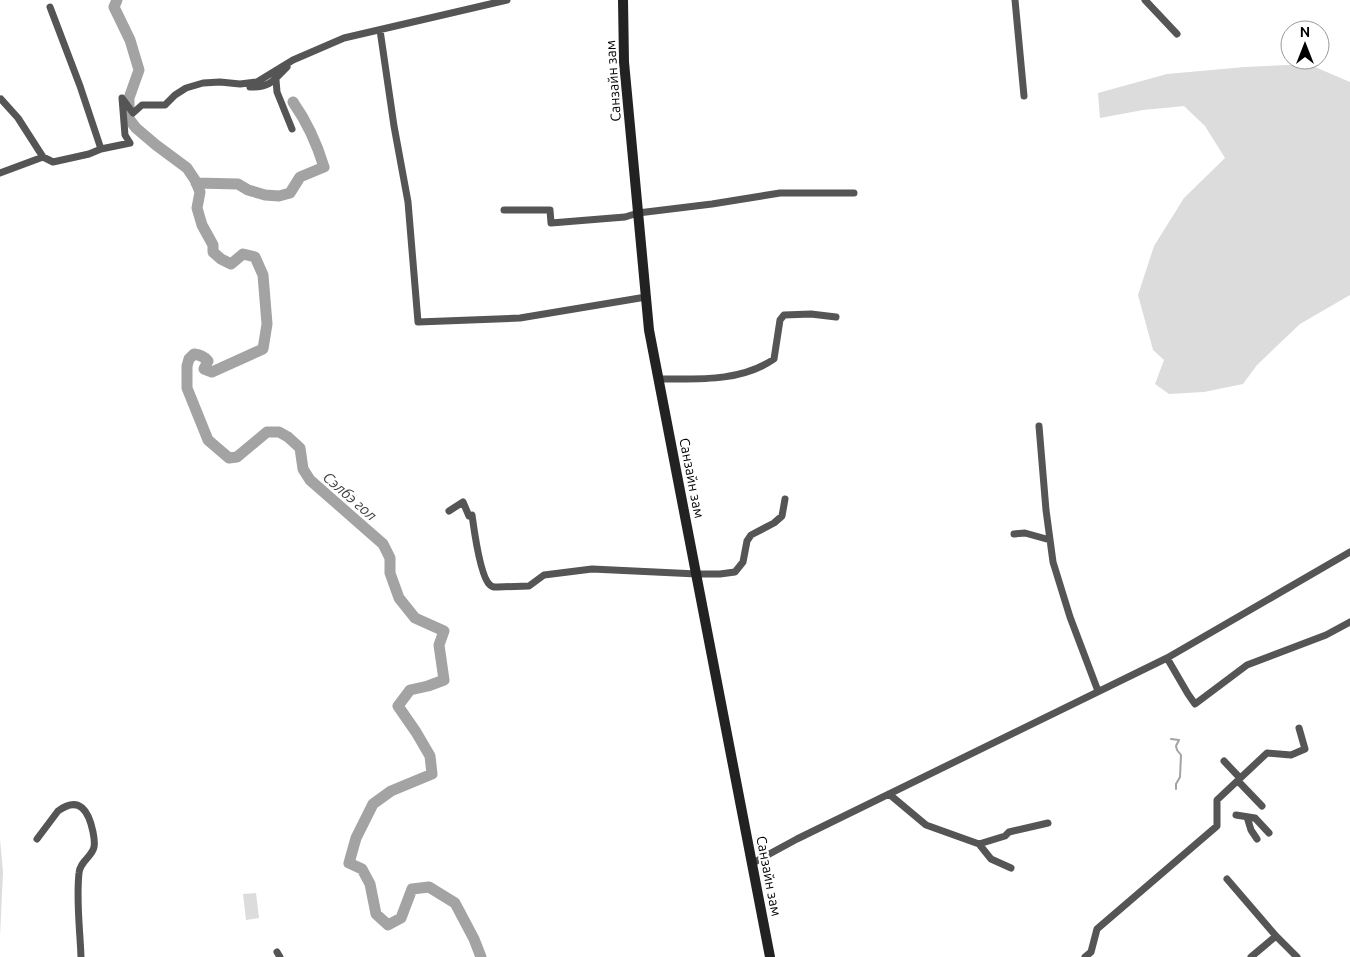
<svg xmlns="http://www.w3.org/2000/svg" width="1350" height="957" viewBox="0 0 1350 957" font-family="Ubuntu,sans-serif">
<style>
.green{fill:#dcdcdc}
.lines{fill:none;stroke-linecap:round;stroke-linejoin:round}
.stream{stroke:#a3a3a3;stroke-width:2}
.river{stroke:#a3a3a3;stroke-width:11}
.minor{stroke:#555;stroke-width:7}
.secondary{stroke:#222;stroke-width:10}
.labels{text-anchor:middle;dominant-baseline:central;stroke-width:4.5;stroke-linejoin:round;paint-order:stroke}
.street-label{font-size:14px;fill:#000;stroke:#fff}
.water-label{font-size:15px;font-style:italic;fill:#444;stroke:#fff}
</style>
<rect width="100%" height="100%" fill="#fff"/>
<path class="green" d="M1308,64L1350,82V295L1300,324L1257,365L1243,384L1204,392L1169,394L1155,384L1164,360L1153,350L1138,295L1154,246L1184,198L1225,158L1205,126L1184,106L1143,110L1100,118L1098,93L1167,74L1245,67Z
M0,839L3,872L0,936Z
M256,893L259,918L246,920L243,894Z"/>
<g class="lines">
<path class="stream" d="M1171,739L1179,740L1176,746L1177,750L1181,755L1180,777L1176,784V789"/>
<path class="river" d="M117,0L114,7L130,40L139,70L129,98V119L136,128L156,145L187,168L195,180L200,192L197,208L202,225L213,245V252L221,259L231,264L243,254L255,257L263,275L267,324L263,349L212,372L204,369L208,361C204,356 200,355 194,354L189,359L187,366V388L208,440L229,458L237,457L267,432H279L288,437L300,448L303,469L310,480L383,544L390,558V573L399,598L415,618L444,631L439,645L444,680L428,686L410,690L398,706L416,732L430,756L432,774L391,791L373,804L356,838L349,863L362,869L370,884L376,914L388,925L401,918L412,889L429,887L455,903L474,939L481,957
M196,183L238,184L248,190L265,195L279,196L290,193L300,177L324,167C317,144 307,122 293,102"/>
<path class="minor" d="M1015,0L1024,96
M1145,0L1177,34
M50,7L80,86L101,149L130,143L125,135L122,98L133,113L142,105H165L175,95L186,88L203,83L220,82L240,84L257,82L293,60L344,38L507,0
M380,30L394,126L408,202L418,322L520,318L646,297
M276,80L277,92L292,129
M250,87C270,88 274,80 287,67
M1,99L18,118L43,157L53,162L89,154L101,149
M0,173L43,157
M504,210H550L551,223L625,217L638,213L712,204L780,193H854
M659,379C697,379 741,382 774,359L780,320L784,315L811,314L836,317
M1039,426L1046,510L1053,562L1070,617L1098,691
M449,511L463,502L469,516L472,515C474,529 480,577 490,585C493,588 494,587 498,587L529,586L544,575L592,569L697,574H720L735,572L743,562L747,541L751,535L774,523L782,516L785,499
M1014,534L1025,533L1050,540
M1167,658L1188,694L1195,704L1247,665L1326,635L1350,622
M1224,761L1240,778
M1238,781L1262,806
M889,794L926,825L979,844L991,859L1011,868
M1236,815L1255,818L1269,833
M1247,817L1251,830L1257,839
M37,839L58,811C80,795 89,812 93,832C94,837 95,842 94,847C92,857 80,861 79,873C76,901 80,929 81,957
M979,844L1005,836L1009,832L1048,823
M753,863L797,839L1167,658L1350,552
M1227,879L1276,936L1297,957
M277,952L280,957
M1085,957L1091,952L1097,929L1217,826V800L1267,753L1291,755L1305,749L1299,728
M1251,957L1276,936"/>
<path class="secondary" d="M623,0L624,62L649,330L770,957"/>
</g>
<g class="labels">
<g class="street-label">
<text transform="translate(613 81) rotate(-94)">Санзайн зам</text>
<text transform="translate(692 478) rotate(79)">Санзайн зам</text>
<text transform="translate(769 876) rotate(79)">Санзайн зам</text>
</g>
<g class="water-label">
<text transform="translate(350 496) rotate(41)">Сэлбэ гол</text>
</g>
</g>
<g transform="translate(1305 45)"><circle r="24" fill="#ffffff" stroke="#999999"/>
<path d="M0-4L9 19L0 12L-9 19Z" fill="#000000"/>
<text y="-8" font-size="14" font-weight="bold" text-anchor="middle" fill="#000000">N</text>
</g>
</svg>
